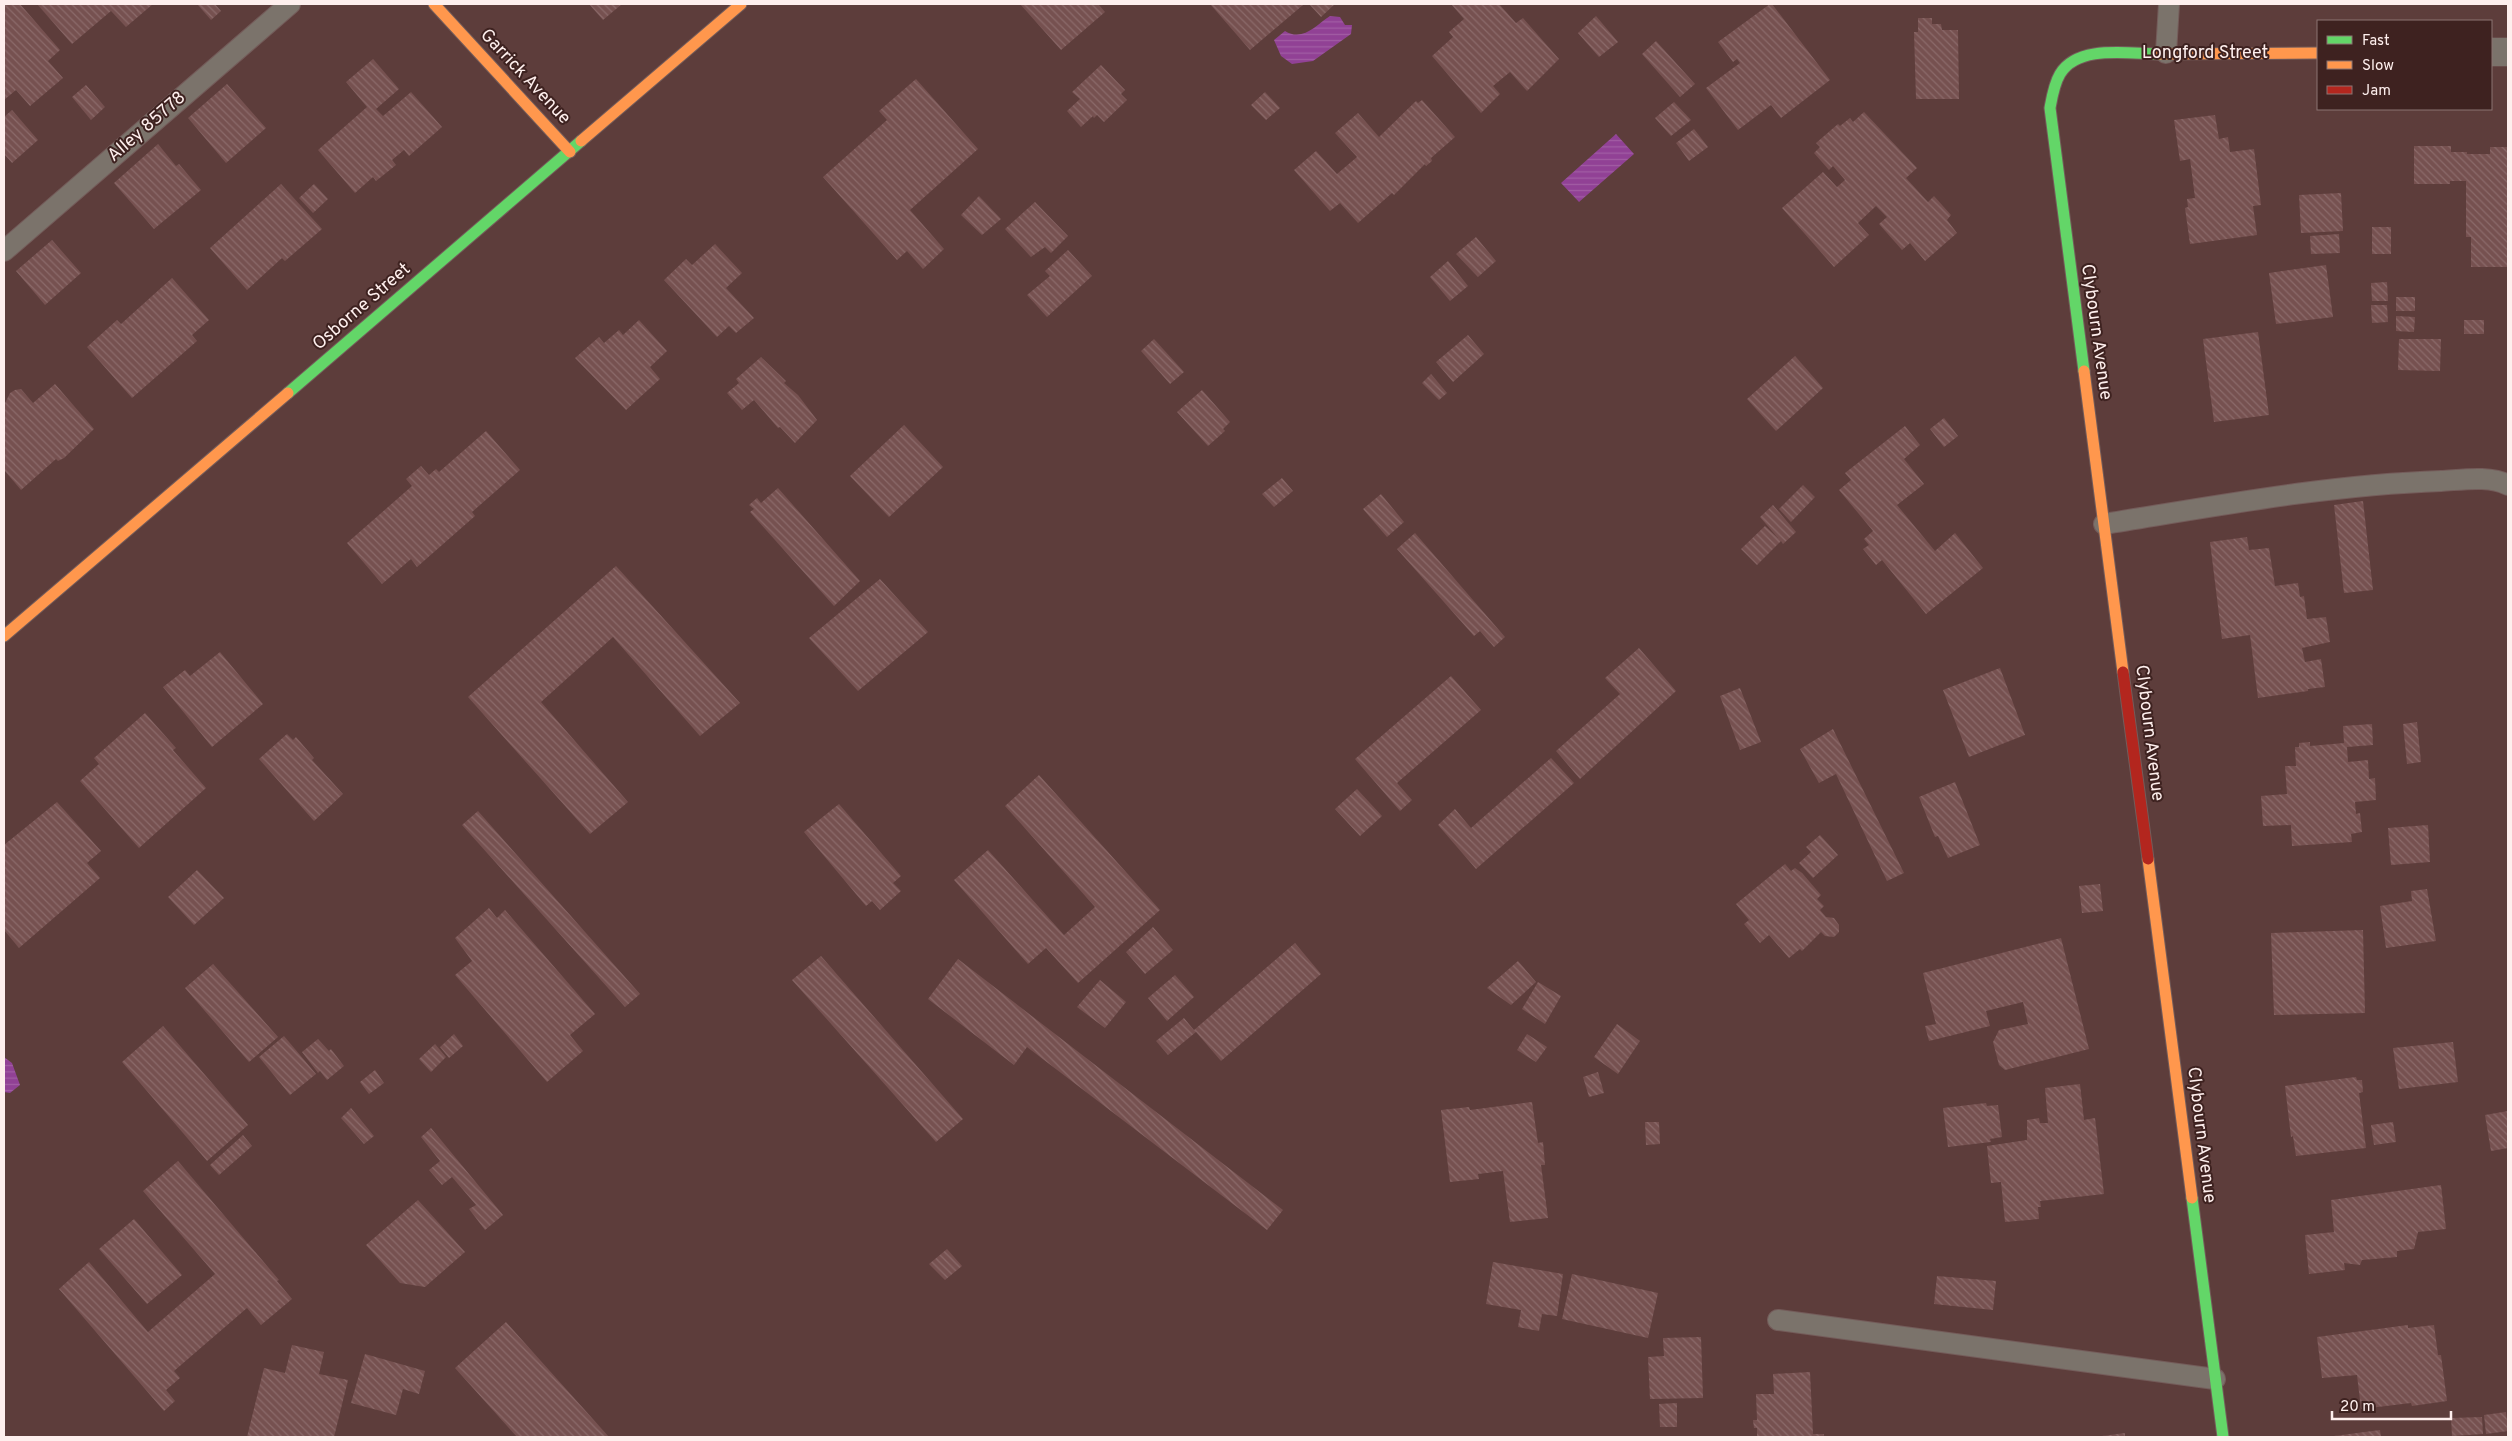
<svg xmlns="http://www.w3.org/2000/svg" width="2512" height="1441" viewBox="0 0 2512 1441" font-family="Overpass,sans-serif">
<style>
.water{fill:url(#water-rules)}
.building{fill:url(#building-back-hatch)}
.lines{fill:none;stroke-linecap:round;stroke-linejoin:round}
.lane-casing{stroke:#745c5a;stroke-width:22}
.street-casing{stroke:#745c5a;stroke-width:29}
.fast-casing{stroke:#745c5a;stroke-width:13}
.slow-casing{stroke:#745c5a;stroke-width:13}
.jam-casing{stroke:#745c5a;stroke-width:13}
.lane{stroke:#7b736b;stroke-width:20}
.street{stroke:#7b736b;stroke-width:28}
.fast{stroke:#63d668;stroke-width:11}
.slow{stroke:#ff974d;stroke-width:11}
.jam{stroke:#b3261e;stroke-width:11}
.labels{text-anchor:middle;dominant-baseline:central;stroke-width:4;stroke-linejoin:round;paint-order:stroke}
.street-label{font-size:18px;fill:#feefed;stroke:#3e2220}
</style>
<defs>
<pattern id="water-rules" width="6" height="5" patternUnits="userSpaceOnUse" patternTransform="scale(1.25)"><rect width="6" height="5" fill="#914195"/><path d="M0 2.5h6" fill="none" stroke="#a25da4"/></pattern>
<pattern id="building-back-hatch" width="6" height="6" patternUnits="userSpaceOnUse" patternTransform="scale(1.25)"><rect width="6" height="6" fill="#765150"/><path d="M-1 5l2 2M0 0l6 6M5-1l2 2" fill="none" stroke="#8b6a6a"/></pattern>
</defs>
<rect width="100%" height="100%" fill="#5d3d3b"/>
<path class="water" d="M1330,16L1340,17L1345,25H1352L1351,34L1313,61L1292,64L1281,56L1274,40L1285,31C1303,42 1316,25 1330,16Z
M1616,134L1634,154L1579,202L1561,183Z
M4,1057L12,1063L20,1085L10,1093L4,1092Z"/>
<path class="building" d="M4,4H20L60,50L48,61L63,78L30,106L16,90L4,100Z
M37,4H153L126,27L111,11L72,44Z
M197,4H215L221,11L211,20Z
M589,4H622L603,20Z
M1020,4H1098L1105,12L1061,50Z
M1210,4H1302L1303,5L1250,50Z
M1309,4H1335L1321,17Z
M1451,4H1499L1516,23L1523,18L1559,59L1527,91L1510,72L1493,86L1500,94L1481,113L1432,56L1453,37L1449,32L1464,19Z
M1770,4H1772L1830,80L1781,118L1771,105L1738,130L1706,88L1740,63L1737,59L1733,62L1718,42Z
M1596,16L1618,42L1599,57L1578,33Z
M1918,18H1932V24H1941L1942,30H1958L1959,99H1916L1914,32H1918Z
M1656,41L1695,84L1680,97L1642,54Z
M373,59L399,89L376,109L383,116L411,92L442,127L409,156L404,150L392,160L396,165L376,181L373,177L355,193L318,150L367,107L346,82Z
M1101,65L1125,90L1121,94L1127,100L1104,122L1097,115L1094,118L1093,116L1081,127L1067,111L1080,99L1072,92Z
M916,79L978,149L910,210L944,249L923,269L907,251L897,260L823,177L887,120L879,111Z
M227,84L266,128L226,163L188,118Z
M86,85L105,107L91,120L72,97Z
M1265,92L1280,108L1266,120L1251,105Z
M1422,100L1455,137L1431,158L1432,161L1426,166L1425,164L1394,195L1392,193L1358,223L1340,203L1330,211L1294,170L1316,151L1337,174L1357,157L1335,133L1358,113L1379,137L1416,101L1418,103Z
M1674,102L1691,120L1671,136L1655,118Z
M12,110L38,140L12,163L4,154V117Z
M1864,112L1917,168L1906,178L1928,202L1934,196L1951,215L1947,220L1957,233L1925,261L1910,243L1902,250L1879,224L1887,217L1876,206L1858,223L1869,235L1834,267L1782,208L1823,172L1837,187L1845,180L1833,166L1829,170L1814,153L1820,147L1816,143L1838,124L1840,126L1850,118L1853,122Z
M2215,115L2219,139L2228,137L2230,152L2254,149L2261,205L2253,206L2257,235L2190,244L2185,208L2188,207L2187,199L2195,198L2190,159L2180,161L2174,120Z
M1694,129L1708,147L1689,161L1676,143Z
M158,144L176,166L179,164L201,190L154,229L114,183Z
M2414,146H2451V152H2467V154H2490V147H2508V267H2471V237H2466V181H2450V184H2414Z
M281,184L322,229L285,261L282,258L247,290L210,248Z
M314,184L328,199L313,213L299,198Z
M2341,193L2343,231L2301,233L2299,195Z
M979,196L1001,219L982,235L961,215Z
M1035,202L1068,236L1051,253L1045,247L1031,257L1005,229Z
M2372,227H2391V254H2372Z
M2339,234L2340,253L2311,254L2310,236Z
M1476,237L1496,261L1478,277L1456,254Z
M52,240L81,273L45,305L16,271Z
M715,244L742,273L726,288L754,318L736,333L729,326L717,337L664,280L686,259L692,265Z
M1068,250L1092,276L1047,317L1027,295L1050,276L1045,271Z
M1448,261L1468,286L1450,301L1430,277Z
M2326,265L2333,317L2276,324L2269,273Z
M172,278L209,320L192,335L197,341L132,398L87,347L117,320L121,324Z
M2387,282L2388,301H2372L2371,283Z
M2396,297H2415V311H2396Z
M2371,305H2387L2388,322L2372,323Z
M2396,316L2415,317L2414,332L2396,331Z
M639,320L667,351L650,367L660,379L626,410L575,358L599,337L604,343L619,330L623,335Z
M2464,320H2484V334H2464Z
M2258,332L2269,415L2214,422L2203,339Z
M1468,335L1484,354L1453,382L1436,362Z
M1154,339L1184,372L1170,384L1141,351Z
M2399,339H2441L2440,371L2398,370Z
M1795,356L1823,388L1776,431L1747,399Z
M761,357L786,381L784,383L798,395L817,420L795,443L780,427L778,428L754,400L742,410L727,393L739,383L736,379Z
M1431,374L1447,393L1439,400L1422,383Z
M55,384L94,429L64,458L58,461L56,459L21,490L4,470V405L10,393L15,390L21,389L33,403Z
M1202,390L1230,422L1223,429L1225,431L1208,446L1177,412Z
M1944,418L1958,436L1944,447L1930,429Z
M904,425L943,467L889,517L850,476Z
M1905,426L1920,445L1904,459L1924,484L1897,505L1935,551L1955,533L1983,568L1926,614L1882,560L1876,565L1863,549L1869,545L1864,539L1873,531L1839,490L1851,480L1845,473Z
M486,431L520,470L472,512L475,516L417,567L411,559L382,584L347,543L412,486L406,479L421,466L429,475L436,469L439,472Z
M1282,478L1293,491L1274,507L1262,494Z
M1803,485L1815,497L1791,522L1779,509Z
M778,488L860,581L834,606L750,512L754,509L749,505L757,498L761,503Z
M1381,494L1404,522L1387,537L1363,509Z
M2363,501L2373,590L2344,593L2334,505Z
M1773,505L1796,532L1783,544L1781,541L1757,565L1741,549L1765,526L1778,538L1760,517Z
M1415,533L1505,637L1494,647L1480,631L1474,636L1397,549Z
M2247,537L2249,550L2269,548L2275,586L2298,583L2300,597L2304,596L2307,619L2326,617L2330,642L2302,648L2305,662L2321,659L2325,687L2308,689V691L2258,698L2250,635L2222,639L2210,542Z
M616,566L740,703L700,736L613,637L541,702L628,802L590,834L468,697Z
M880,579L928,632L858,691L809,638Z
M1639,648L1676,691L1580,779L1556,751L1620,694L1605,678Z
M220,652L263,704L212,747L163,687L185,670L190,676Z
M2000,668L2025,735L1969,757L1943,690Z
M1451,676L1481,710L1397,783L1412,800L1400,811L1355,759Z
M1740,688L1761,742L1740,750L1720,696Z
M145,713L176,748L173,750L206,788L139,848L80,781L99,764L94,758Z
M2417,722L2421,762L2407,764L2403,724Z
M2372,724L2373,745L2347,747L2348,762L2368,760L2369,779L2375,778L2376,800L2355,802L2356,814L2360,813L2362,832L2351,834L2352,842L2292,846L2291,825L2263,826L2261,796L2287,794L2285,766H2296L2295,747H2299V743L2310,742V746L2344,743L2343,726Z
M1833,729L1904,873L1887,881L1836,774L1819,783L1800,749Z
M287,734L293,740L296,737L314,758L312,760L343,794L314,821L259,759Z
M1551,758L1574,783L1476,869L1438,825L1455,809L1471,828Z
M1039,775L1160,910L1078,983L1046,948L1028,964L954,880L988,850L1064,935L1095,907L1005,806Z
M1955,782L1980,845L1948,858L1938,836L1935,837L1919,797Z
M1357,789L1382,816L1360,836L1335,809Z
M57,802L101,851L87,863L100,878L19,948L4,930V845Z
M839,804L901,876L893,883L901,891L880,910L872,901L866,906L804,832Z
M478,811L640,994L625,1007L462,825Z
M2428,825L2430,862L2391,865L2388,828Z
M1820,835L1838,855L1813,878L1799,863L1811,852L1806,847Z
M1785,864L1791,871L1795,868L1802,873L1821,895L1817,899L1824,906L1820,910L1826,917L1834,918L1839,925V932L1834,937L1825,936L1821,932L1802,951L1800,949L1789,958L1769,935L1760,943L1744,924L1749,920L1736,904Z
M197,870L224,898L194,925L168,897Z
M2100,884L2103,911L2082,913L2079,886Z
M2427,889L2436,941L2386,948L2380,906L2412,901L2411,891Z
M489,908L497,918L505,910L595,1014L570,1035L583,1051L547,1082L455,975L472,961L455,938Z
M1153,927L1173,950L1145,974L1126,952Z
M2363,930L2365,1013L2274,1015L2271,933Z
M2061,938L2089,1049L2005,1070L1999,1065L1993,1042L1999,1030L2028,1024L2023,1002L1986,1011L1990,1026L1929,1041L1925,1026L1936,1024L1923,973Z
M1295,943L1321,974L1221,1061L1196,1032L1168,1055L1156,1041L1184,1018L1194,1030Z
M821,956L963,1119L936,1142L792,980Z
M958,959L1283,1210L1267,1230L1027,1047L1014,1065L928,999Z
M1518,961L1536,982L1511,1005L1487,988Z
M213,964L278,1037L249,1062L185,988Z
M1175,975L1194,997L1167,1021L1148,998Z
M1100,980L1126,1002L1105,1028L1077,1007Z
M1538,982L1561,996L1545,1024L1522,1009Z
M1617,1024L1640,1041L1618,1074L1594,1057Z
M163,1026L248,1125L207,1161L122,1062Z
M454,1034L463,1046L449,1058L440,1047Z
M1527,1034L1547,1047L1536,1062L1517,1050Z
M284,1036L316,1074L290,1095L259,1057Z
M318,1039L329,1051L331,1049L344,1066L327,1080L320,1071L318,1073L302,1052Z
M2453,1042L2458,1082L2399,1089L2393,1048Z
M435,1044L446,1057L431,1072L419,1059Z
M375,1070L384,1083L369,1094L360,1082Z
M1598,1072L1604,1093L1589,1097L1583,1077Z
M2356,1077L2357,1080H2362L2363,1092L2359,1093L2366,1148L2296,1156L2293,1136L2291,1137L2285,1086Z
M2080,1084L2084,1120L2095,1118L2104,1194L2040,1201L2041,1207H2038L2039,1219L2005,1222L2001,1182L1991,1183L1987,1146L2027,1140V1120L2039,1118L2040,1123H2048L2045,1088Z
M1532,1102L1538,1143L1543,1142L1545,1165H1541L1548,1218L1510,1222L1503,1171L1478,1174L1479,1179L1450,1182L1441,1110L1469,1107L1470,1110Z
M1986,1103L1987,1106L1998,1105L2002,1137L1990,1139L1991,1142L1948,1147L1943,1108Z
M351,1108L374,1136L364,1144L341,1118Z
M2508,1111V1148L2491,1151L2485,1115Z
M1645,1122H1659L1660,1144L1646,1145Z
M2393,1122L2396,1142L2374,1145L2371,1125Z
M431,1128L503,1215L485,1230L469,1209L476,1205L452,1177L442,1185L429,1170L440,1161L421,1137Z
M243,1135L252,1146L219,1175L210,1165Z
M178,1161L279,1280L277,1281L292,1299L261,1325L247,1308L174,1371L180,1378L166,1390L175,1401L164,1411L59,1289L89,1262L148,1332L215,1274L143,1191Z
M2441,1185L2446,1229L2418,1232L2414,1249L2397,1251V1257L2362,1260L2360,1265L2344,1263L2345,1270L2309,1274L2305,1235L2334,1232L2331,1200Z
M418,1200L465,1252L425,1287L400,1283L366,1245Z
M134,1219L182,1275L147,1304L99,1249Z
M947,1249L962,1266L945,1280L929,1264Z
M1493,1262L1563,1274L1557,1316L1542,1314L1539,1331L1518,1327L1521,1310L1486,1304Z
M1572,1274L1658,1293L1648,1338L1562,1319Z
M1937,1276L1996,1281L1993,1310L1934,1304Z
M506,1322L609,1437H517L455,1368Z
M2408,1325V1328L2434,1325L2438,1355H2441L2447,1401L2412,1406L2411,1403L2361,1409L2357,1375L2322,1378L2317,1337Z
M1701,1337L1703,1398L1650,1399L1648,1357L1664,1356L1663,1338Z
M292,1345L324,1352L319,1374L348,1380L334,1437H247L264,1368L285,1373Z
M365,1354L425,1371L419,1394L403,1389L396,1415L351,1403Z
M1810,1372L1813,1434H1824V1437H1757V1428H1754L1753,1420H1757L1756,1394H1774L1773,1374Z
M1677,1403V1427H1660L1659,1404Z
M2506,1412L2508,1431L2486,1434L2484,1415Z
M2482,1417L2483,1434L2452,1436L2451,1418Z
M2380,1430L2381,1437H2334V1436Z
M2125,1433V1437H2102V1436Z"/>
<g class="lines">
<g class="lane-casing">
<path id="lane" d="M2166,53L2169,4
M4,251L290,4
M2104,524C2216,506 2327,485 2441,481C2461,480 2490,475 2508,485
M1778,1320L2215,1379"/>
</g>
<g class="street-casing">
<path id="street" d="M2491,52H2508"/>
</g>
<g class="fast-casing">
<path id="fast" d="M2084,371L2050,108C2052,97 2054,84 2060,74C2078,44 2129,54 2159,54
M288,393L581,141
M2192,1198L2223,1437"/>
</g>
<g class="slow-casing">
<path id="slow" d="M434,4L570,152
M2159,54L2318,53
M581,141L741,4
M2084,371L2123,672
M4,636L288,393
M2148,859L2192,1198"/>
</g>
<g class="jam-casing">
<path id="jam" d="M2123,672L2148,859"/>
</g>
<use href="#lane" class="lane"/>
<use href="#street" class="street"/>
<use href="#fast" class="fast"/>
<use href="#slow" class="slow"/>
<use href="#jam" class="jam"/>
</g>
<g class="labels">
<g class="street-label">
<text x="2205" y="53">Longford Street</text>
<text transform="translate(525 77) rotate(47)">Garrick Avenue</text>
<text transform="translate(147 127) rotate(-41)">Alley 85778</text>
<text transform="translate(362 307) rotate(-41)">Osborne Street</text>
<text transform="translate(2096 332) rotate(82)">Clybourn Avenue</text>
<text transform="translate(2149 733) rotate(83)">Clybourn Avenue</text>
<text transform="translate(2201 1135) rotate(83)">Clybourn Avenue</text>
</g>
</g>
<rect width="2512" height="1441" fill="none" stroke="#feefed" stroke-width="10"/>
<rect x="2317" y="20" width="175" height="90" fill="#3e2220" stroke="#8b7472"/>
<rect x="2327" y="36" width="25" height="8" fill="#63d668" stroke="#8b7472"/>
<text x="2362" y="45" font-size="15" fill="#feefed">Fast</text>
<rect x="2327" y="61" width="25" height="8" fill="#ff974d" stroke="#8b7472"/>
<text x="2362" y="70" font-size="15" fill="#feefed">Slow</text>
<rect x="2327" y="86" width="25" height="8" fill="#b3261e" stroke="#8b7472"/>
<text x="2362" y="95" font-size="15" fill="#feefed">Jam</text>
<path d="M2332 1411v8h119v-8" fill="none" stroke="#feefed" stroke-width="2.5"/>
<text x="2340" y="1411" font-size="15" fill="#feefed" stroke="#3e2220" stroke-width="4" paint-order="stroke">20 m</text>
</svg>
